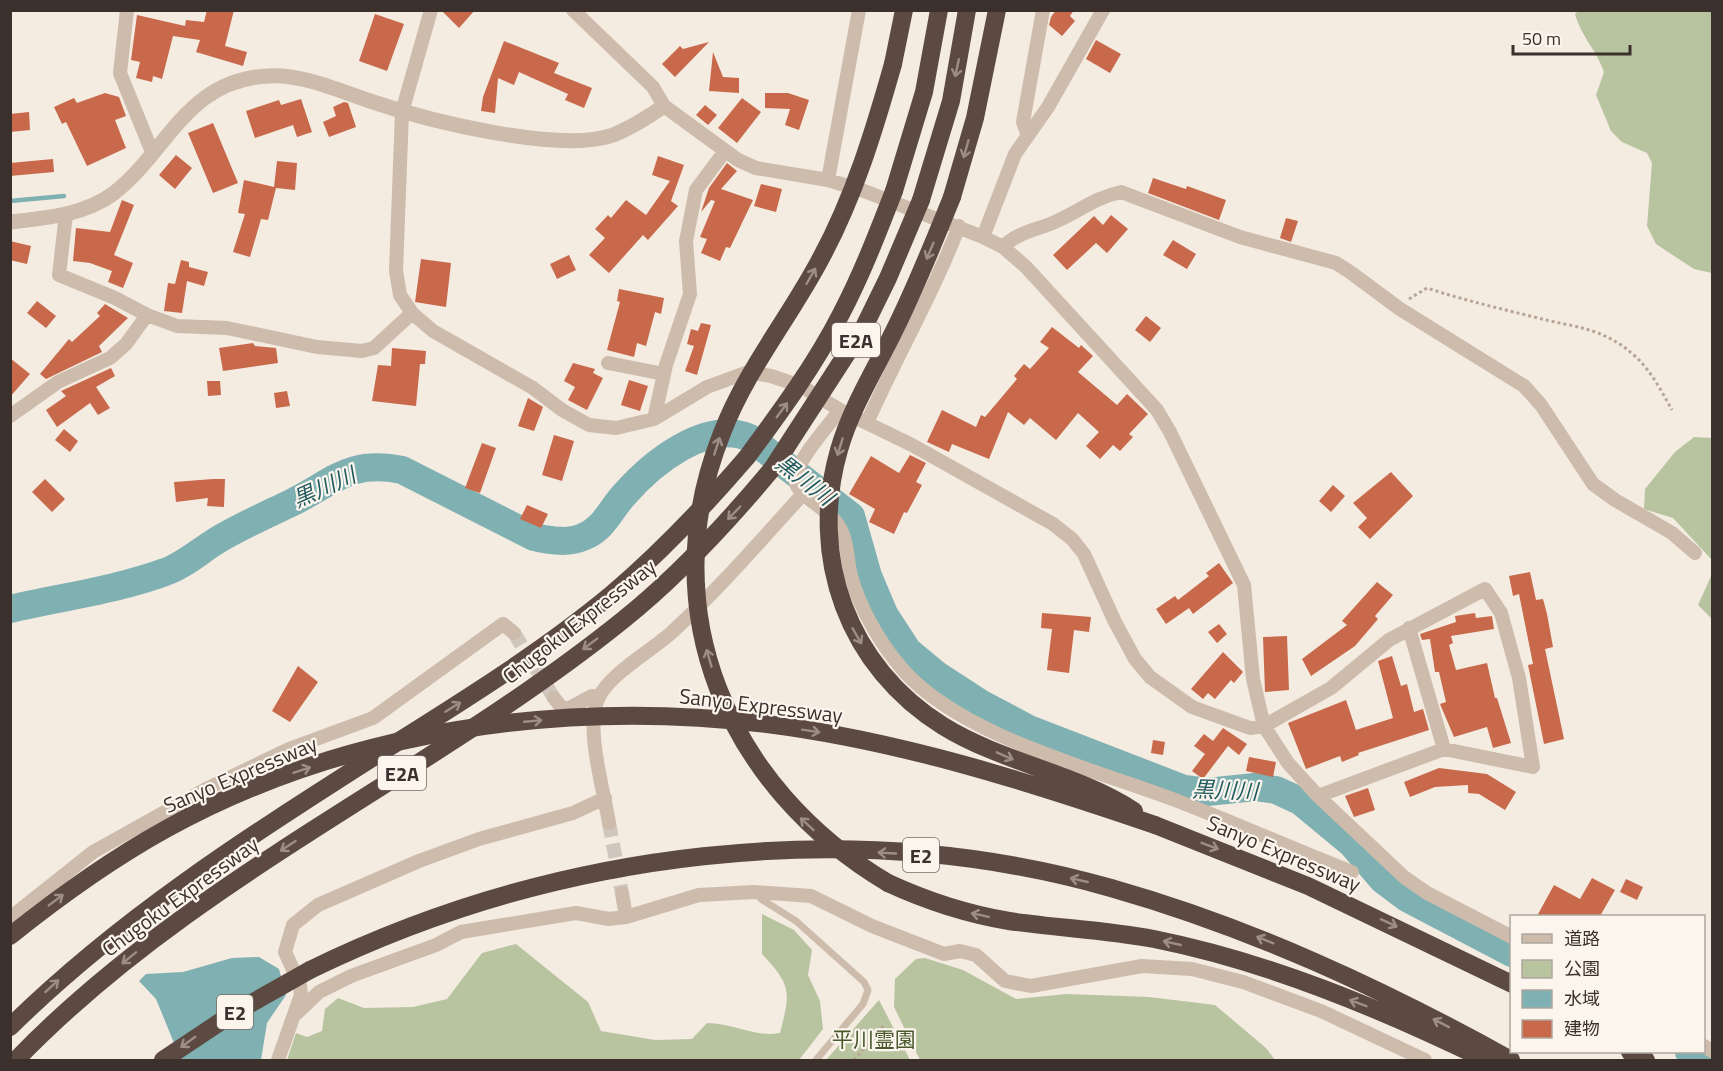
<svg xmlns="http://www.w3.org/2000/svg" width="1723" height="1071" viewBox="0 0 1723 1071" font-family="'Titillium Web','Noto Sans JP',sans-serif">
<style>
.green{fill:#b8c4a0}
.water{fill:#7fb0b2}
.lines{fill:none;stroke-linecap:round;stroke-linejoin:round}
.stream{stroke:#7fb0b2;stroke-width:4.5}
.river{stroke:#7fb0b2;stroke-width:28}
.building{fill:#c8694b}
.minor-tunnel{stroke:#cfc6bd;stroke-width:14;stroke-dasharray:14 7;stroke-linecap:butt}
.path{stroke:#b9a596;stroke-width:3;stroke-dasharray:3 3;stroke-linecap:butt}
.service{stroke:#cdbbac;stroke-width:7}
.minor{stroke:#cdbbac;stroke-width:14}
.tertiary{stroke:#cdbbac;stroke-width:15}
.motorway{stroke:#5c4a42;stroke-width:18}
.motorway-bridge{stroke:#5c4a42;stroke-width:18}
.oneway{stroke:#9c8e87}
.labels{text-anchor:middle;dominant-baseline:central;stroke-width:4.5;stroke-linejoin:round;paint-order:stroke}
.shield{fill:#fbf5ee;stroke:#756b66;stroke-width:1.5}
.shield-label{font-size:20px;font-weight:bold;fill:#3b302b}
.street-label{font-size:21px;fill:#3b302b;stroke:#fbf5ee}
.park-label{font-size:21px;fill:#4a5a2e;stroke:#fbf5ee}
.water-label{font-size:22px;font-style:italic;fill:#1f5a5e;stroke:#fbf5ee}
</style>
<rect width="100%" height="100%" fill="#f4ebe1"/>
<path class="green" d="M1578,11H1712V273L1694,269L1656,244L1647,226L1652,163L1647,153L1622,142L1611,131L1596,95L1604,72C1596,49 1582,38 1575,14Z
M1694,437L1712,438V560L1673,518L1644,509L1645,489L1675,452Z
M1712,574V619L1698,605Z
M762,914L794,930L812,950L808,975L820,1001L823,1029L799,1060H287L296,1033L307,1037L322,1031L325,1009L338,998L364,1008L413,1007L447,999L482,953L516,944L588,1002L601,1031L655,1040L692,1039L707,1023C733,1023 756,1038 780,1033C791,991 791,985 762,954Z
M925,958L963,970L1016,999L1067,994L1149,997L1215,1005L1266,1048L1275,1060H920L894,1007L895,979L916,959Z
M879,1000L910,1060H826Z"/>
<path class="water" d="M259,957L279,969L286,995L267,1023L261,1060H181L156,999L139,981L146,974L183,972L232,958Z"/>
<g class="lines">
<path class="stream" d="M10,201L64,196"/>
<path class="river" d="M10,609C62,597 116,590 165,572C183,566 200,551 216,541C239,527 264,516 289,504C333,483 348,459 402,470L534,537C550,540 567,544 583,537C604,529 610,510 624,495C652,463 706,419 750,438L851,516L868,576L884,614L908,651L937,675L980,703L1029,729L1184,789L1207,792L1255,787L1276,790L1300,801L1352,844L1383,880L1407,898L1512,953
M1689,1052L1705,1060"/>
</g>
<path class="building" d="M207,10H234L225,46L247,52L243,66L196,52L200,40L173,36L162,79L153,76L152,82L136,78L140,62L131,60L137,15L185,26L186,20L204,22Z
M441,10H475L459,28Z
M1056,10H1074L1070,16L1075,21L1062,36L1049,25L1051,17Z
M375,14L404,24L387,71L359,61Z
M1096,40L1121,54L1110,73L1086,59Z
M504,41L559,63L554,73L592,88L584,108L565,100L568,94L519,72L514,85L498,78L495,113L481,111L483,97Z
M709,42L675,77L662,64L680,46L683,49Z
M713,52L723,77L739,78V93L709,91Z
M105,93L119,97L126,116L115,120L126,148L87,166L66,122L62,124L54,107L74,98L77,103Z
M765,93H788L809,100L799,130L785,125L790,109L765,108Z
M742,98L761,112L737,143L718,128Z
M301,99L312,132L297,137L293,125L255,138L246,111L279,100L281,105Z
M344,102L348,103L356,127L329,137L323,122L336,116L333,107Z
M705,105L717,115L708,125L696,115Z
M29,112L30,130L10,132V114Z
M213,123L238,183L213,193L188,133Z
M176,155L192,168L175,189L159,175Z
M658,156L684,165L671,201L678,206L648,240L643,235L609,273L589,255L605,238L595,229L608,215L611,218L626,200L646,215L670,181L652,175Z
M53,159L54,172L10,176V163Z
M277,161L297,163L295,190L276,188L268,220L261,219L250,257L233,252L245,214L238,213L244,180L274,187Z
M727,163L737,171L721,189L753,200L730,248L726,247L720,261L701,253L707,239L700,237L715,201L711,200L701,212L709,188Z
M1153,178L1186,189L1187,186L1226,200L1219,220L1148,193Z
M761,184L782,189L776,212L754,206Z
M122,200L134,205L114,255L133,263L123,288L108,282L112,271L90,263L73,261L76,228L110,232Z
M1111,215L1128,229L1107,253L1096,243L1067,270L1053,255L1094,216L1103,225Z
M1286,218L1298,221L1291,242L1280,238Z
M1173,240L1196,254L1187,269L1163,255Z
M10,241L31,246L27,264L10,260Z
M569,255L576,270L557,279L550,264Z
M421,259L451,263L446,307L415,302Z
M181,260L189,262V267L208,272L204,286L187,281L182,313L164,311L168,283L175,284Z
M619,289L664,298L661,314L655,312L646,346L637,343L634,357L607,350L620,302L617,301Z
M37,301L56,316L46,328L27,313Z
M105,304L128,318L99,346L102,352L46,379L40,374L69,339L72,342L100,316L97,313Z
M1146,316L1161,328L1150,342L1135,330Z
M701,323L711,325L697,375L685,371L694,346L687,344L691,329L698,331Z
M1052,327L1079,348L1081,345L1093,356L1078,372L1117,405L1127,394L1148,414L1129,434L1133,437L1120,451L1113,445L1100,459L1086,446L1099,432L1078,413L1056,440L1030,418L1024,425L1008,412L989,459L952,444L949,452L927,442L942,410L976,427L981,415L985,417L1017,379L1014,376L1024,364L1030,369L1049,348L1040,342Z
M253,343L255,346L276,348L278,363L223,371L219,348Z
M392,348L426,351L425,364H420L416,406L372,401L378,365L391,366Z
M10,358L30,374L10,397Z
M573,363L595,369L593,373L603,378L587,410L568,400L575,387L564,381Z
M111,368L115,376L96,387L110,408L98,415L90,403L57,427L46,410L66,396L61,391Z
M629,380L648,386L640,411L621,405Z
M207,381H220L221,395L208,396Z
M287,391L290,406L276,408L274,393Z
M528,398L543,407L534,431L518,426Z
M64,429L78,441L70,452L55,440Z
M554,435L574,441L562,481L542,475Z
M482,443L496,448L480,493L465,488Z
M910,455L926,463L916,482L922,485L907,513L904,512L894,534L869,522L875,509L849,494L871,456L899,473Z
M1391,472L1413,496L1370,539L1358,527L1367,518L1353,503Z
M45,479L65,499L52,512L32,492Z
M213,479H225L224,507L207,506L208,498L176,502L174,482Z
M1333,485L1345,496L1331,512L1319,501Z
M527,505L548,514L541,528L520,519Z
M1219,563L1233,583L1193,614L1189,608L1166,624L1156,609L1175,596L1178,600L1209,576L1206,573Z
M1530,572L1536,600L1543,599L1547,614L1553,647L1545,649L1564,739L1544,744L1528,665L1533,664L1519,594L1513,596L1509,576Z
M1377,582L1393,595L1375,616L1378,619L1355,646L1311,676L1302,659L1347,625L1342,621Z
M1042,613L1091,617L1089,632L1074,630L1069,673L1047,670L1052,629L1041,628Z
M1475,613L1476,618L1492,616L1494,629L1451,636L1453,643L1449,645L1456,670L1487,663L1495,698H1497L1511,743L1493,748L1487,727L1454,737L1440,704L1446,702L1439,672H1435L1430,639L1422,640L1420,634L1456,622L1455,616Z
M1219,624L1227,634L1217,643L1208,632Z
M1287,636L1289,690L1265,692L1263,637Z
M1223,652L1243,672L1234,683L1231,680L1215,699L1208,693L1203,699L1191,689Z
M1392,656L1401,686L1407,684L1414,712L1423,709L1429,730L1358,753L1359,755L1342,762L1340,756L1306,769L1288,723L1346,700L1356,730L1393,718L1378,661Z
M298,666L318,682L290,722L272,711Z
M1223,728L1247,744L1239,755L1228,746L1203,779L1192,771L1205,754L1194,746L1204,734L1213,741Z
M1153,740L1165,742L1163,755L1151,753Z
M1249,757L1276,762L1273,777L1246,771Z
M1439,768L1487,774L1516,792L1505,810L1479,794L1468,793V785L1435,787L1410,797L1404,782Z
M1368,788L1375,810L1354,817L1345,796Z
M1592,878L1615,890L1600,916H1537L1554,885L1580,899Z
M1626,879L1643,887L1637,900L1620,892Z"/>
<g class="lines">
<path class="minor-tunnel" d="M514,633L554,698
M609,823L622,893"/>
<path class="path" d="M1409,299L1427,288C1463,300 1498,308 1534,317C1575,328 1602,326 1636,357C1651,371 1662,392 1672,410
M854,1060L885,1024"/>
<path class="service" d="M760,892L761,899L796,921L864,982L868,990L863,1004L816,1060"/>
<path class="minor" d="M127,10L120,73L152,152
M431,10L402,112L396,271L400,295L412,313L433,331L533,388L562,410L589,425L616,428L654,419L707,387L748,372L771,376L801,386L840,410L912,445L1053,524L1072,539L1084,554L1115,622L1135,659L1150,677L1192,707L1250,728L1264,726L1331,688L1389,640L1485,589L1501,613L1519,678L1533,767L1444,749L1318,796
M573,10L653,87L664,106L738,160L756,168L828,180L864,191L983,237L1003,247L1026,267L1157,410L1170,432L1244,585L1253,679L1264,726L1288,763L1318,796L1404,877L1427,893L1512,937
M1028,136L1023,122L1043,10
M828,180L859,10
M66,214L59,275L115,298L147,315L177,326L227,328L317,347L362,351L374,348L412,313
M983,237L1015,154L1048,107L1103,10
M1003,247C1019,231 1038,230 1057,221C1079,211 1097,197 1121,192L1240,237L1336,263L1350,272L1400,309L1524,386L1541,405L1593,484L1615,500L1672,533L1695,553
M608,363L664,374
M10,416L58,382L110,358L126,344L147,315
M654,419L666,365L690,294L686,241L696,190L725,151
M867,423C896,357 933,294 959,226
M803,494C815,504 833,515 840,528C848,542 847,560 851,576C860,609 881,645 904,671C963,737 1097,770 1180,802C1238,824 1295,850 1352,872
M1409,628L1444,749
M554,698L561,707L568,709L592,696L598,697
M609,823C604,791 584,725 599,697C611,673 651,651 671,633C718,590 760,541 803,494C799,489 795,485 795,478C798,459 828,426 840,410
M626,917L699,895L754,892L811,896L872,926L944,954L960,951L976,955L1005,981L1031,986L1142,966L1192,969L1243,982L1321,1011L1425,1060
M10,918L93,852L204,790L289,749L373,718L503,624L514,633
M297,1013L319,992L351,976L436,945L461,932L576,913L609,919L626,917L622,893
M1704,1046L1712,1051
M278,1060L301,995L300,985L285,952L293,925L318,905L419,861L479,839L573,813L605,798"/>
<path class="tertiary" d="M10,222C46,218 85,215 114,193C169,150 186,80 268,76C304,74 339,91 373,102C426,120 560,154 613,135C631,128 648,117 664,106"/>
<path class="motorway" d="M893,64L904,10
M894,191L924,92L939,10
M952,197L975,118L997,10
M921,200L951,101L967,10
M1155,825L1308,886L1512,984
M888,883C927,901 967,914 1009,921C1057,928 1106,930 1154,939C1269,962 1381,1009 1486,1060
M310,970C554,851 848,813 1111,888C1252,928 1383,989 1511,1060
M10,1027C125,914 253,834 388,748C464,700 542,652 612,594C661,552 705,506 747,457
M1630,1052L1646,1060
M16,1060C191,878 428,777 623,620C678,576 727,523 772,469"/>
<path class="motorway-bridge" d="M952,197C934,242 916,287 894,331C875,370 851,408 839,450C808,557 848,667 943,726C1003,763 1076,773 1134,811
M747,457C781,411 815,365 841,314C862,274 878,232 894,191
M772,469L864,327L888,278L921,200
M888,883C728,788 651,611 722,433C746,370 790,317 821,258C854,197 874,131 893,64
M10,936C60,896 110,860 166,829C345,730 565,699 767,724C901,741 1029,782 1155,825
M163,1060L232,1014L310,970"/>
</g>
<defs><path id="oneway-shaft" d="M-6 0H5M1.5-3L5.5 0L1.5 3" fill="none" stroke-width="1.6" stroke-linecap="round" stroke-linejoin="round" transform="scale(1.5)"/></defs>
<g class="oneway">
<use href="#oneway-shaft" transform="translate(957 68) rotate(102)"/>
<use href="#oneway-shaft" transform="translate(966 149) rotate(106)"/>
<use href="#oneway-shaft" transform="translate(930 251) rotate(113)"/>
<use href="#oneway-shaft" transform="translate(811 276) rotate(-60)"/>
<use href="#oneway-shaft" transform="translate(782 410) rotate(-54)"/>
<use href="#oneway-shaft" transform="translate(717 446) rotate(-72)"/>
<use href="#oneway-shaft" transform="translate(840 447) rotate(107)"/>
<use href="#oneway-shaft" transform="translate(734 513) rotate(134)"/>
<use href="#oneway-shaft" transform="translate(857 636) rotate(60)"/>
<use href="#oneway-shaft" transform="translate(590 644) rotate(143)"/>
<use href="#oneway-shaft" transform="translate(709 658) rotate(-106)"/>
<use href="#oneway-shaft" transform="translate(453 707) rotate(-32)"/>
<use href="#oneway-shaft" transform="translate(533 721) rotate(-5)"/>
<use href="#oneway-shaft" transform="translate(811 731) rotate(9)"/>
<use href="#oneway-shaft" transform="translate(1005 756) rotate(24)"/>
<use href="#oneway-shaft" transform="translate(302 770) rotate(-19)"/>
<use href="#oneway-shaft" transform="translate(807 824) rotate(-137)"/>
<use href="#oneway-shaft" transform="translate(288 846) rotate(147)"/>
<use href="#oneway-shaft" transform="translate(1210 846) rotate(21)"/>
<use href="#oneway-shaft" transform="translate(887 853) rotate(-177)"/>
<use href="#oneway-shaft" transform="translate(1079 880) rotate(-167)"/>
<use href="#oneway-shaft" transform="translate(56 900) rotate(-37)"/>
<use href="#oneway-shaft" transform="translate(980 915) rotate(-168)"/>
<use href="#oneway-shaft" transform="translate(1389 923) rotate(25)"/>
<use href="#oneway-shaft" transform="translate(1265 940) rotate(-158)"/>
<use href="#oneway-shaft" transform="translate(1172 943) rotate(-167)"/>
<use href="#oneway-shaft" transform="translate(129 958) rotate(141)"/>
<use href="#oneway-shaft" transform="translate(52 986) rotate(-42)"/>
<use href="#oneway-shaft" transform="translate(1358 1003) rotate(-159)"/>
<use href="#oneway-shaft" transform="translate(1441 1023) rotate(-153)"/>
<use href="#oneway-shaft" transform="translate(188 1042) rotate(144)"/>
</g>
<g class="labels">
<g class="shield">
<rect x="832" y="323" width="48" height="34" rx="4.5"/>
<rect x="378" y="756" width="48" height="34" rx="4.5"/>
<rect x="903" y="838" width="36" height="34" rx="4.5"/>
<rect x="217" y="995" width="36" height="34" rx="4.5"/>
</g>
<g class="shield-label">
<text x="856" y="340">E2A</text>
<text x="402" y="773">E2A</text>
<text x="921" y="855">E2</text>
<text x="235" y="1012">E2</text>
</g>
<g class="street-label">
<text transform="translate(579 621) rotate(-38)">Chugoku Expressway</text>
<text transform="translate(761 705) rotate(7)">Sanyo Expressway</text>
<text transform="translate(240 774) rotate(-23)">Sanyo Expressway</text>
<text transform="translate(1284 853) rotate(23)">Sanyo Expressway</text>
<text transform="translate(180 896) rotate(-36)">Chugoku Expressway</text>
</g>
<g class="park-label">
<text x="874" y="1039">平川霊園</text>
</g>
<g class="water-label">
<text transform="translate(805 480) rotate(38)">黒川川</text>
<text transform="translate(324 487) rotate(-24)">黒川川</text>
<text transform="translate(1225 790) rotate(2)">黒川川</text>
</g>
</g>
<rect width="1723" height="1071" fill="none" stroke="#3b302b" stroke-width="24"/>
<rect x="1510" y="915" width="195" height="138" fill="#fbf5ee" stroke="#aea6a0" stroke-width="1.5"/>
<rect x="1522" y="934" width="30" height="9" fill="#cdbbac" stroke="#aea6a0" stroke-width="1.5"/>
<text x="1564" y="945" font-size="18" fill="#3b302b">道路</text>
<rect x="1522" y="960" width="30" height="18" fill="#b8c4a0" stroke="#aea6a0" stroke-width="1.5"/>
<text x="1564" y="975" font-size="18" fill="#3b302b">公園</text>
<rect x="1522" y="990" width="30" height="18" fill="#7fb0b2" stroke="#aea6a0" stroke-width="1.5"/>
<text x="1564" y="1005" font-size="18" fill="#3b302b">水域</text>
<rect x="1522" y="1020" width="30" height="18" fill="#c8694b" stroke="#aea6a0" stroke-width="1.5"/>
<text x="1564" y="1035" font-size="18" fill="#3b302b">建物</text>
<path d="M1513 45v9h117v-9" fill="none" stroke="#3b302b" stroke-width="3"/>
<text x="1522" y="45" font-size="18" fill="#3b302b" stroke="#fbf5ee" stroke-width="4.5" paint-order="stroke">50 m</text>
</svg>
